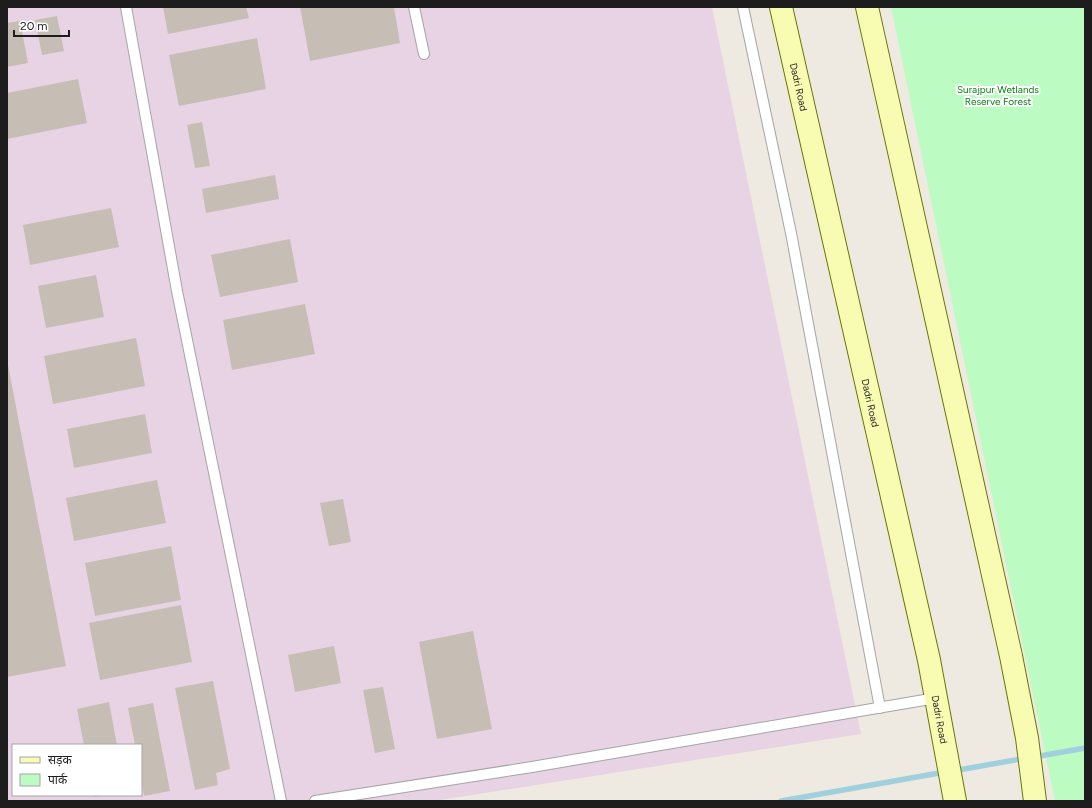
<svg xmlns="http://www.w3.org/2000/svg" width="1092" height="808" viewBox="0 0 1092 808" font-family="Figtree,'Noto Sans Devanagari',sans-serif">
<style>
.industrial{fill:#e8d3e4;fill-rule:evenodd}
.park{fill:#bcfbc1}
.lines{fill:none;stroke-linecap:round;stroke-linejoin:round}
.stream{stroke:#a0d0de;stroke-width:5.5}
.building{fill:#c6bdb5}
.service-casing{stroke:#a4a4a4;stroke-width:12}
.secondary-casing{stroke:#697701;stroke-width:24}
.service{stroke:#fff;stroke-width:10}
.secondary{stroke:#f8fcb3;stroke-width:22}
.labels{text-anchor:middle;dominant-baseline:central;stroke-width:4;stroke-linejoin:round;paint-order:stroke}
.street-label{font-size:10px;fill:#1d1d1d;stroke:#fff}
.park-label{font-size:10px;fill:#077e12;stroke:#fff}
</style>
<rect width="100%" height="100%" fill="#eeeae2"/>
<path class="industrial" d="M7,7H712L861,734L434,801H7ZM13,745H141V795H13Z"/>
<path class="park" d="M891,7H1085V801H1055Z"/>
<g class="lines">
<path class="stream" d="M1034,757L1085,748
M953,771L1026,758
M781,801L945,772"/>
</g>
<path class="building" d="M163,7H246L249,18L168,34Z
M300,7H394L400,43L310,61Z
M57,16L64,51L42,55L35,20Z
M20,21L28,63L7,67V23Z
M257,38L266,89L179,106L169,55Z
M78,79L87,123L7,139V93Z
M202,122L210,166L195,168L187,125Z
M275,175L279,199L206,213L202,189Z
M111,208L119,247L30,265L23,225Z
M290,239L298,282L220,297L211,255Z
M96,275L104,317L46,328L38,286Z
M305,304L315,354L232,370L223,320Z
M136,338L145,386L53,404L44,356Z
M7,360L66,666L7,677Z
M145,414L152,453L74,468L67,429Z
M157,480L166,523L74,541L66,498Z
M343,499L351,542L329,546L320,503Z
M171,546L181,600L95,616L85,563Z
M181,605L192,662L100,680L89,623Z
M473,631L492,729L437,739L419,642Z
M334,646L341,683L295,692L288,655Z
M213,681L230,769L216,773L218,785L195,790L175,688Z
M383,687L395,749L375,753L363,690Z
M109,702L117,745H84L77,709Z
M153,703L170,791L144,796L141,778V745H135L128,708Z
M93,795H103V796L94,797Z"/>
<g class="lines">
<g class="service-casing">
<path id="service" d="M126,7L177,291L281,801
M414,7L424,54
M743,7L791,233L880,708
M315,801L532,767L936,698"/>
</g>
<g class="secondary-casing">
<g id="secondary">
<path id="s1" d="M781,7L929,660L955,801"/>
<path d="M867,7L1011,656L1027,738L1035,801"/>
</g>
</g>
<use href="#service" class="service"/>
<use href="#secondary" class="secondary"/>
</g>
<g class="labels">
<g class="street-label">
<text stroke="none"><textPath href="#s1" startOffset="82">Dadri Road</textPath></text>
<text stroke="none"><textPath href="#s1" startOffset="406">Dadri Road</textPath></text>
<text stroke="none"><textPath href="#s1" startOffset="730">Dadri Road</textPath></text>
</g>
<g class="park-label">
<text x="998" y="89">Surajpur Wetlands<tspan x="998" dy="12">Reserve Forest</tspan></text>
</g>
</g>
<rect width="1092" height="808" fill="none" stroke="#1d1d1d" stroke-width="16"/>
<rect x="12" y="744" width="130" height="52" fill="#ffffff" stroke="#a5a5a5"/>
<rect x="20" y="757" width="20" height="6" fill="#f8fcb3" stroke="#a5a5a5"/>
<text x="48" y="764" font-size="12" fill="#1d1d1d">सड़क</text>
<rect x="20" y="774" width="20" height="12" fill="#bcfbc1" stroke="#a5a5a5"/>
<text x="48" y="784" font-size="12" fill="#1d1d1d">पार्क</text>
<path d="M14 30v6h55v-6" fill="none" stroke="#1d1d1d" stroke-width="2"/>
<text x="20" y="30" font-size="12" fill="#1d1d1d" stroke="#ffffff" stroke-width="3" paint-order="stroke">20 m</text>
</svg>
